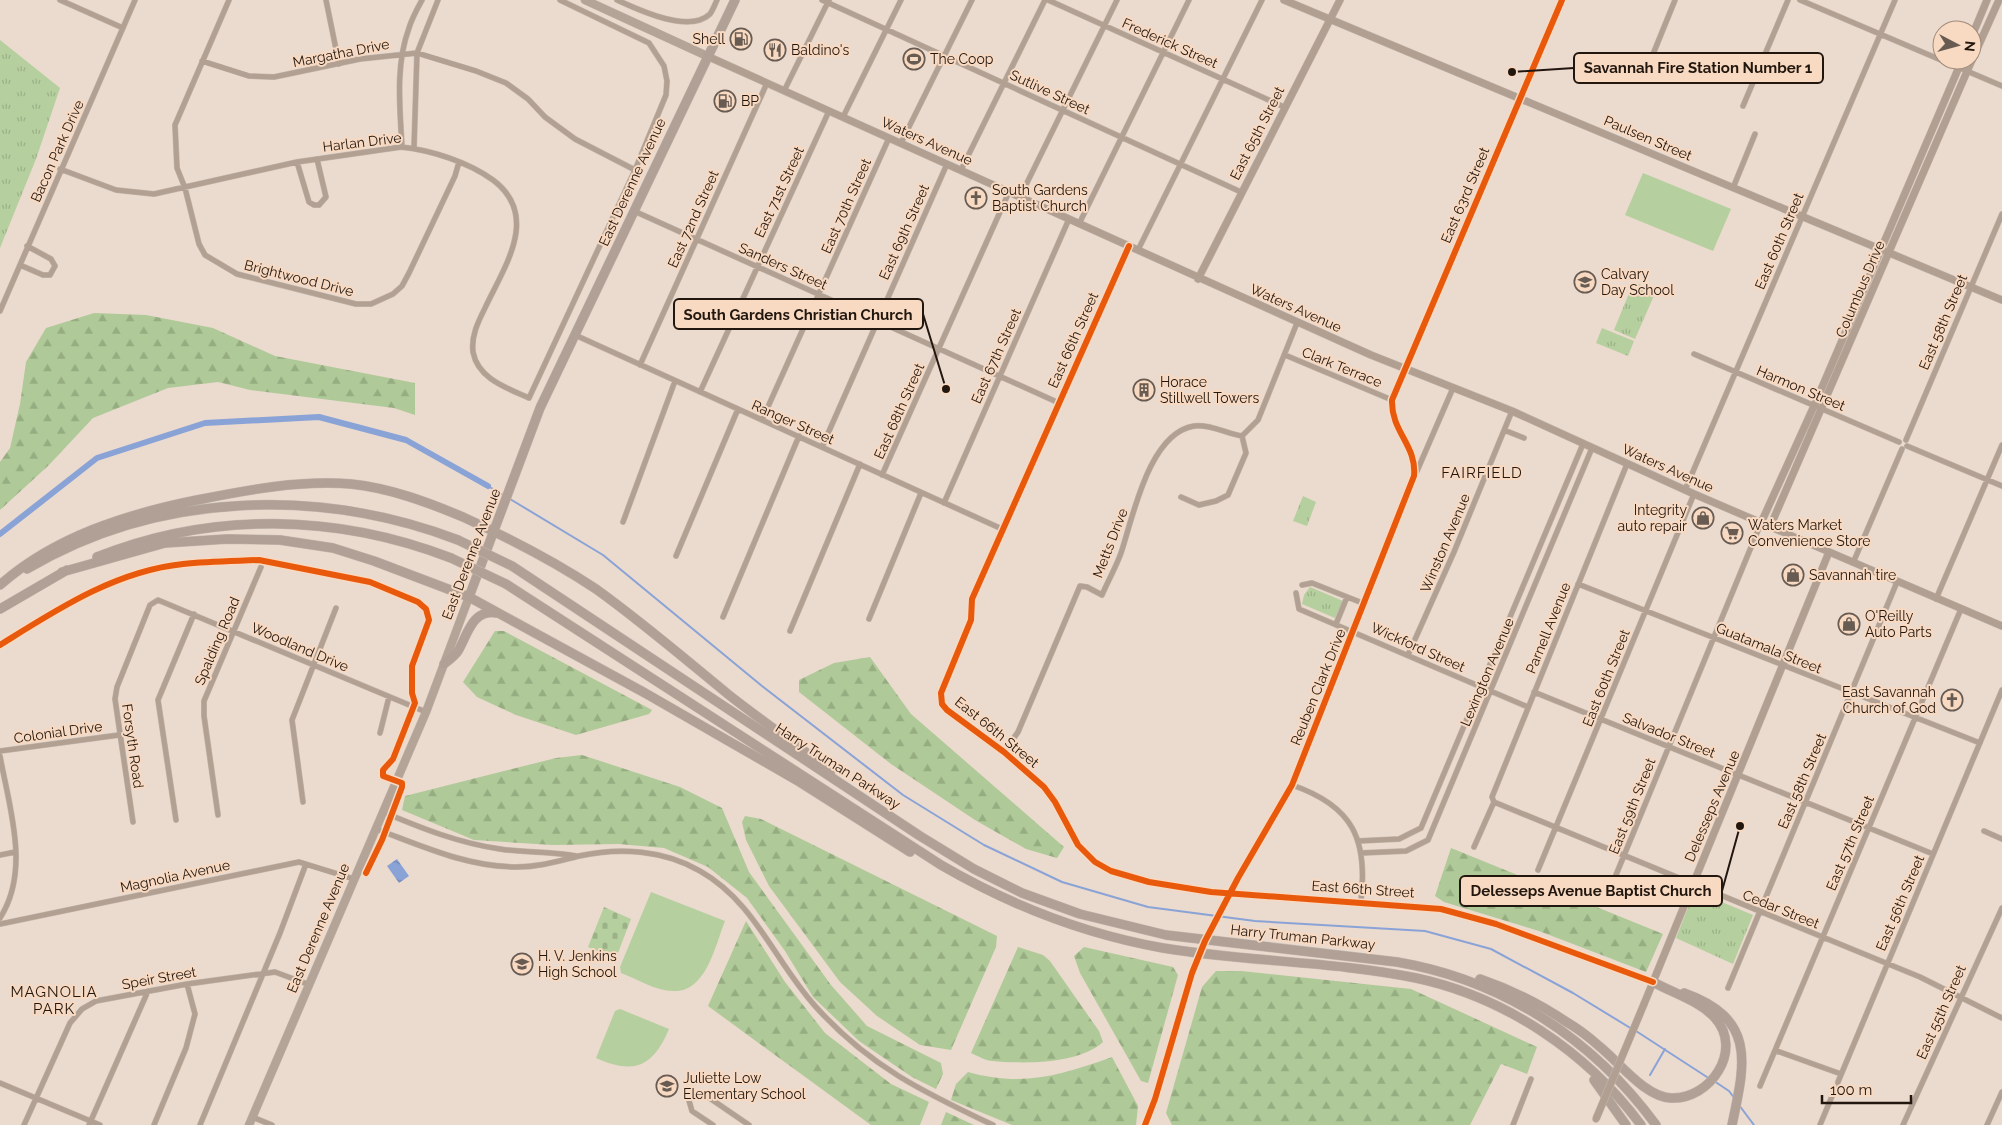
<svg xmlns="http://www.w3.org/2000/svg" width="2002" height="1125" viewBox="0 0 2002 1125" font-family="Raleway,sans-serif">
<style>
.grass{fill:url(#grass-tufts)}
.forest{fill:url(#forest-firs)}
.cemetery{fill:url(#cemetery-stones)}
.pitch{fill:#b5cf9e}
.water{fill:url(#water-ripples)}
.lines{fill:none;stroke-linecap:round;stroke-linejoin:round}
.stream{stroke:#8aa3d7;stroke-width:2}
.canal{stroke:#8aa3d7;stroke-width:6}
.street-casing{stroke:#c4b8ae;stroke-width:6}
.secondary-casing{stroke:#c4b8ae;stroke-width:8}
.primary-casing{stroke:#c4b8ae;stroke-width:9}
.highway-casing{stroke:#c4b8ae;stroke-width:10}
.street{stroke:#b2a193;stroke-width:5}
.secondary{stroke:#b19f92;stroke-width:7}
.primary{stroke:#b4a498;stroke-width:8}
.highway{stroke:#b0a096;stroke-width:9}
.street-bridge-casing{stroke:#c4b8ae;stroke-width:6;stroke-linecap:butt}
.secondary-bridge-casing{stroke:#c4b8ae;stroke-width:8;stroke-linecap:butt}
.highway-bridge-casing{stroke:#c4b8ae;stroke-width:10;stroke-linecap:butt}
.street-bridge{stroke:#b2a193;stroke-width:5}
.secondary-bridge{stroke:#b19f92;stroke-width:7}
.highway-bridge{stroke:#b0a096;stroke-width:9}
.cycleway-casing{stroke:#f8d9c1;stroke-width:9}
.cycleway{stroke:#e8590c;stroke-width:6}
.labels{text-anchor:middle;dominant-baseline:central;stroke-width:4;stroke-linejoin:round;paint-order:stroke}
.poi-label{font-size:14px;fill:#22170f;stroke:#f8d9c1;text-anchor:start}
.street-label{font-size:14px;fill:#22170f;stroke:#f8d9c1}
.neighbourhood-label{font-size:15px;letter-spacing:1px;fill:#22170f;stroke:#f8d9c1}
.leader{fill:none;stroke:#22170f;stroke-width:2}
.callout-dot{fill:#22170f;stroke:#f8d9c1;stroke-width:2}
.callout{fill:#f8d9c1;stroke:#22170f;stroke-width:2}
.callout-label{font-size:15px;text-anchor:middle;font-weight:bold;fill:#22170f}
</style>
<defs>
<pattern id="grass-tufts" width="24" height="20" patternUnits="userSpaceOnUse" patternTransform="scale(1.25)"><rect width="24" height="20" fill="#b5cf9e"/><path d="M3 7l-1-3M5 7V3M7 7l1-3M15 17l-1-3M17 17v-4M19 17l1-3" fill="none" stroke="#9bb187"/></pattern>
<pattern id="forest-firs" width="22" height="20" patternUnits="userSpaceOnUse" patternTransform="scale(1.25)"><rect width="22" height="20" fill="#afca98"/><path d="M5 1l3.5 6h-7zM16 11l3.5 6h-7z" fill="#96ad82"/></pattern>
<pattern id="cemetery-stones" width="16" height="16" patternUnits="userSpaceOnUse" patternTransform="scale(1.25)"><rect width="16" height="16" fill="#b5cf9e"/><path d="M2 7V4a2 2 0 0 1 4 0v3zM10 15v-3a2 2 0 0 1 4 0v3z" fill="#9bb187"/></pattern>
<pattern id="water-ripples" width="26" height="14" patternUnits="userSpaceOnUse" patternTransform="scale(1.25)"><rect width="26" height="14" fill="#8aa3d7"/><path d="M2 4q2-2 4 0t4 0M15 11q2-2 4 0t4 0" fill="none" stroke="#7084ad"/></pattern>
</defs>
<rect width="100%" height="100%" fill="#ebdace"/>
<path class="grass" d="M0,40L60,88L36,159L0,248Z
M1639,284L1656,291L1635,339L1614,330L1632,286Z
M1602,328L1634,341L1628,356L1596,343Z
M1303,496L1316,502L1307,526L1293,521Z
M1310,587L1343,601L1335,618L1302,604L1304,595Z
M1700,893L1753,915L1733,964L1676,938L1693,895Z"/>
<path class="forest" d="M94,313L146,315L213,328L275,356L415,383V415L394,408L250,390L218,382L168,388L93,418L49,465L0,510V462L10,448L20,404L26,362L46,328Z
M495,631H504L652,710L649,714L576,735L516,715L477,697L463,682Z
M870,657L911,714L1064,847L1057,858L1026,849L975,820L891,764L799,692V680L834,663Z
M582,755L680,787L722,808L749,872L831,985L867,1026L941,1063L943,1074L936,1089L912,1077L859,1041L813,997L785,951L747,898L708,867L664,848L619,844L553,845L474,840L402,810L405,796L556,758Z
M745,816L761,819L997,936L996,947L951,1050L920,1045L877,1016L840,982L769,886L746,840L742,822Z
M1451,848L1663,934L1646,972L1539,931L1444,902L1435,896Z
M746,921L785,982L825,1033L891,1084L929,1102L920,1125H871L708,1006Z
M1018,947L1043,955L1050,961L1099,1031L1103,1042C1079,1064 1025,1064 993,1061C986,1061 978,1056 971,1053Z
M1084,947L1173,967L1178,975L1148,1083L1141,1081L1080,973L1074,956Z
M1216,971H1241L1411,989L1537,1047L1527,1074L1501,1064L1470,1125H1172L1166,1113L1202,987Z
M1112,1057L1138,1106L1136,1125H1012L951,1100L956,1084L968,1072C1022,1087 1059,1076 1112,1057Z
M946,1112L974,1125H941Z"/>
<path class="cemetery" d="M604,907L631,919L616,958L588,947Z"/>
<path class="pitch" d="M1643,173L1731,209L1713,251L1625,215Z
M651,892L725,921C715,946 706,993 673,991C656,991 637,979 621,973L620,967Z
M620,1009L669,1029C653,1067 634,1075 596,1058L615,1011Z"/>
<path class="water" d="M397,859L409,876L399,883L387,866Z"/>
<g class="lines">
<path class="stream" d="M488,486L503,495
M510,499L603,555L762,686L903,795L984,845L1062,882L1148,907L1255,921L1425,931L1491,949L1573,993L1632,1029
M1636,1031L1710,1079
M1650,1075L1665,1049
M1714,1081L1729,1091L1735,1099
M1739,1105L1754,1125"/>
<path class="canal" d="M0,534L97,458L205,423L319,417L406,440L488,486"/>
<g class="street-casing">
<path id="street" d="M60,0L123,28
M229,0L175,125L177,168L185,188L199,244L205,255L237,274L356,304H371L393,294L402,286L409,273L455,176L459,162
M326,0L339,64
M617,0C639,10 689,34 710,14C713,10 715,4 717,0
M822,0L1241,192
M1048,0L1284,107
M1800,0L2002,86
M202,61L249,76L274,77L360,59L417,53L476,71L506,83L528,99L545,117L575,139L635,170
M1647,69L1675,0
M784,91L829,0
M1743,106L1788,0
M843,117L901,0
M901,143L972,0
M402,147C400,108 395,66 409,28C412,18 417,9 422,0
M414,148L417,53L438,0
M297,162L309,202L314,205H319L326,197L317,159
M60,169L116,190L154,194L297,162L401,147C431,150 468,162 493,180C541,216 504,267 485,308C478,322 471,336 473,352C478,379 507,388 529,398L635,170L666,95L667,81L664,66L649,43L560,0
M961,170L1045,0
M1733,188L1755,134
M1020,197L1117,0
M634,211L1059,403
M1079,224L1189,0
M1129,246L972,599L971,620L941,693L942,704L947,710L1004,752L1044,787L1055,802L1078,845L1095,862L1111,871L1149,882L1211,892L1441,909L1496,924L1653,982
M1138,250L1262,0
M20,265L43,275H50L55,266L51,259L27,246
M0,311L135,0
M575,335L1002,529
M1694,354L1899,442
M1285,355L1392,400
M640,365L767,83
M700,392L829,111
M762,420L889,138
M1504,430L1524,438
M1906,440L2002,214
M1907,446L2002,486
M822,447L947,164
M1627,464L1492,797L1494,802L1920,977L2002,1018
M1417,471L1453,388
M882,475L1009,192
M1685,490L1895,0
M1181,497L1199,505L1216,501L1228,495L1246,453L1242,436L1258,420L1297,323
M944,503L1069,219
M623,522L675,381
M676,556L738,409
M1853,563L1902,449
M1578,584L1980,743
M1302,585L1312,583L1365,604
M1296,593L1299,609L1528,707
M1936,599L2002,445
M723,617L799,436
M869,619L921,493
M1336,624L1347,597
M790,631L860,464
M1408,655L1454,552L1512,411
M1534,692L1933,854
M380,733L389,697
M0,751L119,735
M1004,752L1018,732L1080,586L1087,587L1102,595C1108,581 1116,567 1121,553C1133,517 1149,433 1194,426C1209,424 1226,433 1242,436
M0,756C9,807 31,870 0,918
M1292,785C1353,806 1368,839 1361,901
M303,802L292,720L336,608
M383,812C421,828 458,843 500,849C525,853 551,851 576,856
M218,815L204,716V701L261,567
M176,820L158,700L194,614
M133,822L115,699L117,687L150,605L158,600L426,712
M376,829C422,846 467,867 517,867C539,867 558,861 579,856C620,847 664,850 700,871C755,902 775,962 816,1007C869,1066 923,1092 993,1125
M1984,831L2002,839
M1358,841L1399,839L1421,828L1583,444
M1474,847L1494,802
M1361,853L1406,851L1428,840L1592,448
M0,855L15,852
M1538,870L1694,494
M1238,878L1292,785L1414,476C1417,445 1391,432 1392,400L1562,0
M1604,904L1761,523
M0,924L299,862L354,879
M1728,988L1897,582
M1777,1051L1841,1074
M0,1083L100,1125
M1760,1086L1961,609
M252,1117L272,1125
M24,1125L70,1023L82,1009L96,1001L187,984L275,972L310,985
M89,1125L148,991
M154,1125L186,1048L195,1014L187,984
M200,1125L280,933L306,864
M713,1125L692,1111L687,1094L708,1097L749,1125
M1145,1125L1155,1099L1192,973
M1513,1125L1531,1079
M1820,1125L2002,690
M1903,1125L2002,908
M1987,1125L2002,1092"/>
</g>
<g class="secondary-casing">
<path id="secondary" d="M1284,0L2002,300
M1972,36L1987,0
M707,56L1371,355L1512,411L1694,494L2002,626
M1972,60L1999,0
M1198,279L1340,0
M1761,523L1814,406L1962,60
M1770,527L1972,60
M1644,1004L1829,552"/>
</g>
<g class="primary-casing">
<path id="primary" d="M585,0L707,56
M249,1125L426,712L469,597"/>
</g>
<g class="highway-casing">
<path id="highway" d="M97,557C212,511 337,514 451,558
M512,566L920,836L974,869L1022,893L1080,914L1166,935L1397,962C1503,980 1593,1039 1656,1125
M27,569C157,492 319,487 458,540
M62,572L165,543L227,539L280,540L333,548L374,561L469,597L645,693L798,781L910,852
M506,584L941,865C1010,905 1084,934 1163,948C1247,962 1333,961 1416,978C1505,997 1587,1052 1641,1125
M0,585C54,537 127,514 197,500C247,490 299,480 351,484C390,488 427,502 463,517C509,538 554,561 596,589C642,622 685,659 729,695C762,721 797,745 831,771
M469,597L540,408L735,0
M0,609L67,570
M444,664C449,660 455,656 458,651C468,634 472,609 497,613
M1480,979C1509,989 1540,1004 1565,1021C1577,1028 1589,1037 1599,1046C1619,1062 1645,1097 1671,1098C1710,1100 1744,1050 1715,1018C1700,1001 1673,993 1653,982
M1684,993C1757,1019 1745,1063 1732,1125
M1594,1080L1626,1125"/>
</g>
<use href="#street" class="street"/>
<use href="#secondary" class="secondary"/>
<use href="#primary" class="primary"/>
<use href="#highway" class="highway"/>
<g class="street-bridge-casing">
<path id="street-bridge" d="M1192,973L1205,941L1238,878"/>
</g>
<g class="secondary-bridge-casing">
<path id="secondary-bridge" d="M1596,1119L1644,1004"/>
</g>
<g class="highway-bridge-casing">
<path id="highway-bridge" d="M458,540L512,566
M451,558L506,584"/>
</g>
<use href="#street-bridge" class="street-bridge"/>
<use href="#secondary-bridge" class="secondary-bridge"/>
<use href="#highway-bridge" class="highway-bridge"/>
<g class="cycleway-casing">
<path id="cycleway" d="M1129,246L972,599L971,620L941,693L942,704L947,710L1004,752L1044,787L1055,802L1078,845L1095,862L1111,871L1149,882L1211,892L1441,909L1496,924L1653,982
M0,645C56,610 115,571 183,564C208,561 234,561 259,560L370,582L418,602L426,609L429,620L412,666V693L415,703L393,759L383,770V776L402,783V787L382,840L366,873
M1145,1125L1155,1099L1192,973L1205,941L1238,878L1292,785L1414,476C1417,445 1391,432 1392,400L1562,0"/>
</g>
<use href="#cycleway" class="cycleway"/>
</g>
<defs>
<g id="fuel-ring" transform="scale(1.125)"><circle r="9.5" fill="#f8d9c1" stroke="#685b52" stroke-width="1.5"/><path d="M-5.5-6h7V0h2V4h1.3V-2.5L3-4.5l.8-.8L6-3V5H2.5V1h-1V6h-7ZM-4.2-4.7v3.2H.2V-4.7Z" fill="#685b52"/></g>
<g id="restaurant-ring" transform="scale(1.125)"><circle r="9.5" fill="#f8d9c1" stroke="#685b52" stroke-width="1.5"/><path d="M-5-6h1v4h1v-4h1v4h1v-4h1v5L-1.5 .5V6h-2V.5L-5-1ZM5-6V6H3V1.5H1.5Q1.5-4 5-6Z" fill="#685b52"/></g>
<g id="stadium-ring" transform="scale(1.125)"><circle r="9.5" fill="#f8d9c1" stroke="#685b52" stroke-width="1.5"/><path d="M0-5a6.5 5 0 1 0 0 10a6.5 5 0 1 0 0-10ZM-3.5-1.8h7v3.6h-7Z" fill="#685b52"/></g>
<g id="church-ring" transform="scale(1.125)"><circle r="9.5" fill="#f8d9c1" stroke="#685b52" stroke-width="1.5"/><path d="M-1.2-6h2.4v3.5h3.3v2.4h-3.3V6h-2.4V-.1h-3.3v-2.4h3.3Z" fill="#685b52"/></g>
<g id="school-ring" transform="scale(1.125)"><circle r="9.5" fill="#f8d9c1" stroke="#685b52" stroke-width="1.5"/><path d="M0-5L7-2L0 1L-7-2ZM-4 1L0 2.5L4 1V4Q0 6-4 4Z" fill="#685b52"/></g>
<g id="building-ring" transform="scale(1.125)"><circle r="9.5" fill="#f8d9c1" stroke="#685b52" stroke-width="1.5"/><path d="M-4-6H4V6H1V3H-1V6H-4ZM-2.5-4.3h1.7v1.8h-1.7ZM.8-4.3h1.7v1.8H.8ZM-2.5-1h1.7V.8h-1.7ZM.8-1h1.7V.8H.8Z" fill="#685b52"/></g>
<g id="shop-ring" transform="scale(1.125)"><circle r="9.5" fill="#f8d9c1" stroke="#685b52" stroke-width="1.5"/><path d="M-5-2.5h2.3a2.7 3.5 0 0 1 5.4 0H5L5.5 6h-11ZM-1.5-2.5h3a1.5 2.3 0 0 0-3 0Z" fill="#685b52"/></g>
<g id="supermarket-ring" transform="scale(1.125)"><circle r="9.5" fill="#f8d9c1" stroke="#685b52" stroke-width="1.5"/><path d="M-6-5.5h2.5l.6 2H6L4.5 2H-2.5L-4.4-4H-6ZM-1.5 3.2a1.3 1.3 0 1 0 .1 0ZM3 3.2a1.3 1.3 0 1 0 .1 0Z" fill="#685b52"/></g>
</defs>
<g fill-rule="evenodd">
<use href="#fuel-ring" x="741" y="39"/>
<use href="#restaurant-ring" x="775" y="50"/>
<use href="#stadium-ring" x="914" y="59"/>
<use href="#fuel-ring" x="725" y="101"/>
<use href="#church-ring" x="976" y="198"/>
<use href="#school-ring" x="1585" y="282"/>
<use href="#building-ring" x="1144" y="390"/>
<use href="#shop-ring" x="1703" y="518"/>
<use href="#supermarket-ring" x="1732" y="533"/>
<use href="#shop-ring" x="1793" y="575"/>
<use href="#shop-ring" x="1849" y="624"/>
<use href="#church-ring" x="1952" y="700"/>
<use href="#school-ring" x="522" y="964"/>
<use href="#school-ring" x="667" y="1086"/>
</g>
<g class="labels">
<g class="poi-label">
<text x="725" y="39" text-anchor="end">Shell</text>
<text x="791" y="50">Baldino's</text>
<text x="930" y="59">The Coop</text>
<text x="741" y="101">BP</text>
<text x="992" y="190">South Gardens<tspan x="992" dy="16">Baptist Church</tspan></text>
<text x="1601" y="274">Calvary<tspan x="1601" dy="16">Day School</tspan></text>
<text x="1160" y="382">Horace<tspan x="1160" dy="16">Stillwell Towers</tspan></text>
<text x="1687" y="510" text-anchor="end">Integrity<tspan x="1687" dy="16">auto repair</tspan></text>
<text x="1748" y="525">Waters Market<tspan x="1748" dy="16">Convenience Store</tspan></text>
<text x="1809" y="575">Savannah tire</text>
<text x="1865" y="616">O'Reilly<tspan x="1865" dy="16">Auto Parts</tspan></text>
<text x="1936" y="692" text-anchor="end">East Savannah<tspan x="1936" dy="16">Church of God</tspan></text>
<text x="538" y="956">H. V. Jenkins<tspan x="538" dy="16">High School</tspan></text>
<text x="683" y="1078">Juliette Low<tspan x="683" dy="16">Elementary School</tspan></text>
</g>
<g class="street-label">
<text transform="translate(1170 43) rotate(24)">Frederick Street</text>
<text transform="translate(341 53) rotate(-11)">Margatha Drive</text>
<text transform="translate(1050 92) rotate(25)">Sutlive Street</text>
<text transform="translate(1257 133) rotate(-63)">East 65th Street</text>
<text transform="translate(1648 138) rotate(23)">Paulsen Street</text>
<text transform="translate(927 141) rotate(24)">Waters Avenue</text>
<text transform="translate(362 142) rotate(-7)">Harlan Drive</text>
<text transform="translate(57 151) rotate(-66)">Bacon Park Drive</text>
<text transform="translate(632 182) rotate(-65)">East Derenne Avenue</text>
<text transform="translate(779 192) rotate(-65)">East 71st Street</text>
<text transform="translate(1465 195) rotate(-67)">East 63rd Street</text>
<text transform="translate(846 206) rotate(-66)">East 70th Street</text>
<text transform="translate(693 219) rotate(-66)">East 72nd Street</text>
<text transform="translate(904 232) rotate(-66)">East 69th Street</text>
<text transform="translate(1779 241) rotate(-67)">East 60th Street</text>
<text transform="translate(783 266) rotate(24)">Sanders Street</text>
<text transform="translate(299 278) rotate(14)">Brightwood Drive</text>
<text transform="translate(1860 289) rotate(-67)">Columbus Drive</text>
<text transform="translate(1296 308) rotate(24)">Waters Avenue</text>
<text transform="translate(1943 322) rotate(-67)">East 58th Street</text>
<text transform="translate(1073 340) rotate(-66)">East 66th Street</text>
<text transform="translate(996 356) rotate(-66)">East 67th Street</text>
<text transform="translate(1342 367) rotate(22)">Clark Terrace</text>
<text transform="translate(1801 388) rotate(23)">Harmon Street</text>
<text transform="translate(899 411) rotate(-66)">East 68th Street</text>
<text transform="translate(793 422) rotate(24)">Ranger Street</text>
<text transform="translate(1668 468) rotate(24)">Waters Avenue</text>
<text transform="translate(1110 543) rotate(-69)">Metts Drive</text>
<text transform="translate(1445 543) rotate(-67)">Winston Avenue</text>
<text transform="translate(471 554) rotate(-69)">East Derenne Avenue</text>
<text transform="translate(1548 628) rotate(-68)">Parnell Avenue</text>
<text transform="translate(217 641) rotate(-67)">Spalding Road</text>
<text transform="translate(300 647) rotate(23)">Woodland Drive</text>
<text transform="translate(1418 647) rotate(24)">Wickford Street</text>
<text transform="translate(1769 648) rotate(22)">Guatamala Street</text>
<text transform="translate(1487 672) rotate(-67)">Lexington Avenue</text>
<text transform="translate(1606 678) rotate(-68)">East 60th Street</text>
<text transform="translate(1318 687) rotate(-68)">Reuben Clark Drive</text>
<text transform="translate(58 732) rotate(-8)">Colonial Drive</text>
<text transform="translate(997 732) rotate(39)">East 66th Street</text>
<text transform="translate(1669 735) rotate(22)">Salvador Street</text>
<text transform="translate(133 746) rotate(82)">Forsyth Road</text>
<text transform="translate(838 766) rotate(33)">Harry Truman Parkway</text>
<text transform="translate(1802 781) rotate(-67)">East 58th Street</text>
<text transform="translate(1632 806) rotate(-68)">East 59th Street</text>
<text transform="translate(1712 806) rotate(-67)">Delesseps Avenue</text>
<text transform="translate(1850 843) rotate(-67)">East 57th Street</text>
<text transform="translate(175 876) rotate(-12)">Magnolia Avenue</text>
<text transform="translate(1363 889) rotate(4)">East 66th Street</text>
<text transform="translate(1900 903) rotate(-67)">East 56th Street</text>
<text transform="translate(1781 909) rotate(22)">Cedar Street</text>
<text transform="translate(318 928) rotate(-67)">East Derenne Avenue</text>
<text transform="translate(1303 937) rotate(6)">Harry Truman Parkway</text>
<text transform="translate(159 978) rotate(-10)">Speir Street</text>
<text transform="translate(1941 1012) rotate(-66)">East 55th Street</text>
</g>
<g class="neighbourhood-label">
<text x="1482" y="473">FAIRFIELD</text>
<text x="54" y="992">MAGNOLIA<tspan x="54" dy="17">PARK</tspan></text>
</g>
</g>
<path class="leader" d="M1512 72L1574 68M946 389L923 314M1740 826L1722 891"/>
<g class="callout-dot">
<circle cx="1512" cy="72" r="5"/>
<circle cx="946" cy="389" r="5"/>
<circle cx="1740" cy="826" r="5"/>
</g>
<g class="callout">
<rect x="1574" y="53" width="249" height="30" rx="5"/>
<rect x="674" y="299" width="249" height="30" rx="5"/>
<rect x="1460" y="876" width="262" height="30" rx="5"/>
</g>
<g class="callout-label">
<text x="1698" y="73">Savannah Fire Station Number 1</text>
<text x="798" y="320">South Gardens Christian Church</text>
<text x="1591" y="896">Delesseps Avenue Baptist Church</text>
</g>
<g transform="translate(1957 45) rotate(96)"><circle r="24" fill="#f8d9c1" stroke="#a28b7a"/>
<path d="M0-4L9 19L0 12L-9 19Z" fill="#685b52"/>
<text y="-8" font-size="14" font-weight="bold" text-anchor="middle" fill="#22170f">N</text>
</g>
<path d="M1822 1095v8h89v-8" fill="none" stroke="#22170f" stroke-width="2.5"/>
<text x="1830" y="1095" font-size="15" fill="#22170f" stroke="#f8d9c1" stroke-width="4" paint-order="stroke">100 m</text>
</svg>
